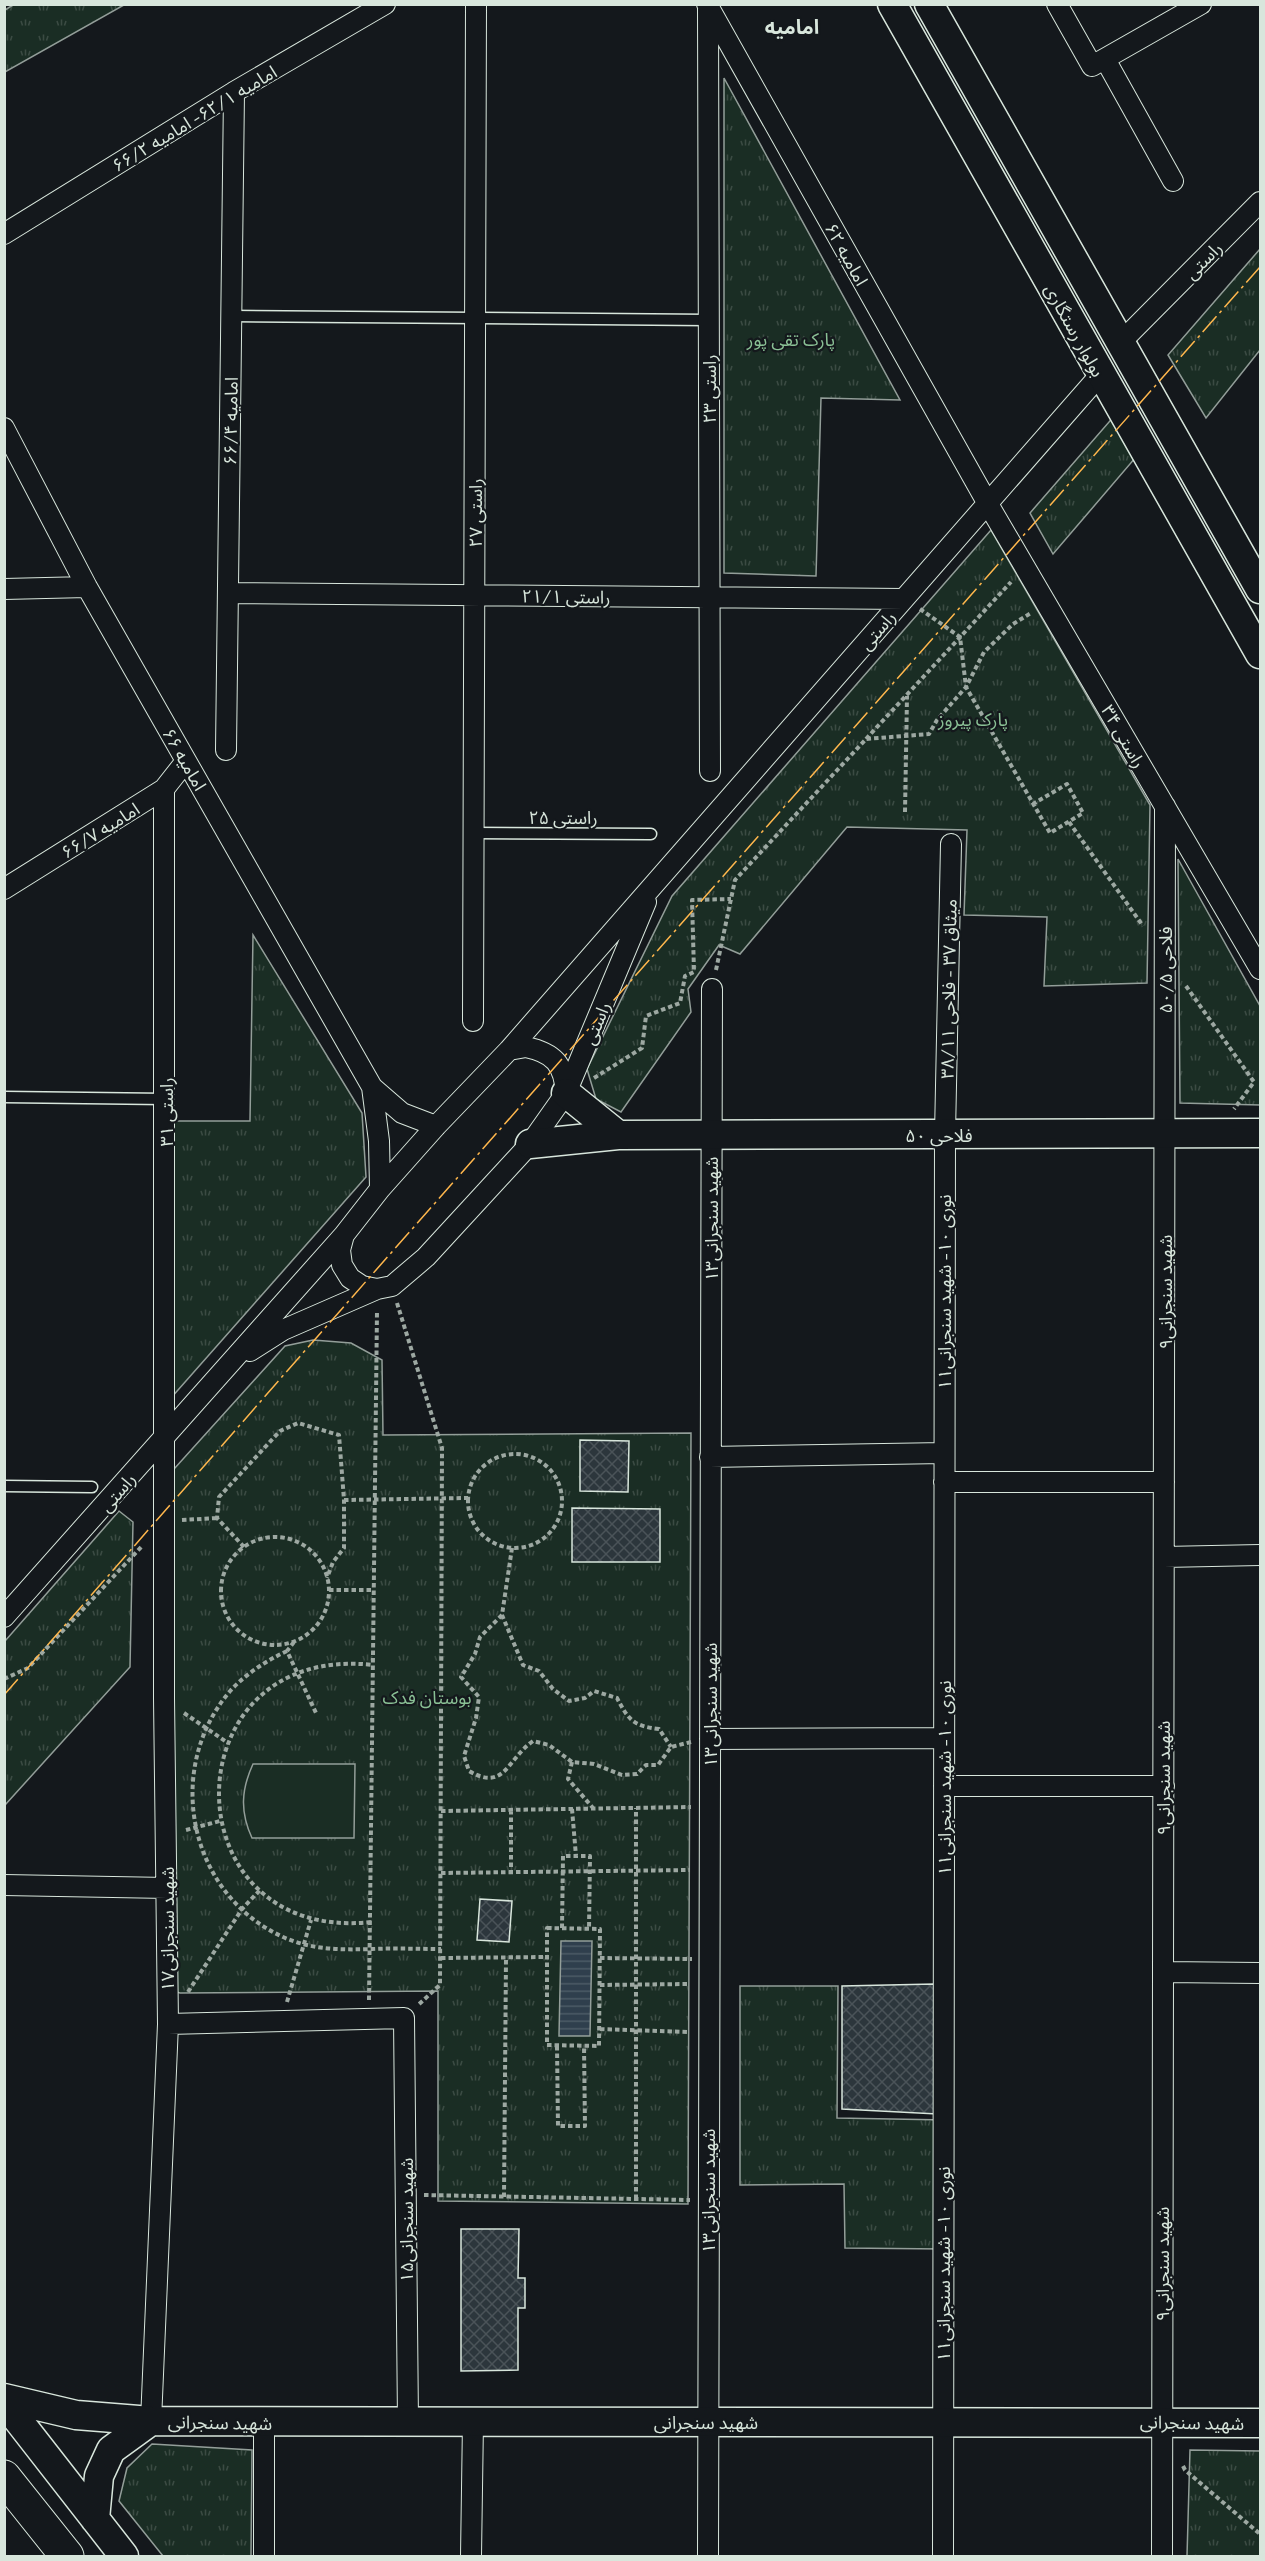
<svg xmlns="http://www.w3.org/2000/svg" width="1265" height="2561" viewBox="0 0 1265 2561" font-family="'Exo 2','Noto Sans Arabic',sans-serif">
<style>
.grass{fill:url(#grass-tufts);stroke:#939e99;stroke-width:1.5}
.pitch{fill:#1a2d24;stroke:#939e99;stroke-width:1.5}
.water{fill:url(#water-rules);stroke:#939e99;stroke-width:1.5}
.building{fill:url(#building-cross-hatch);stroke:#d8e6dc;stroke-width:1.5}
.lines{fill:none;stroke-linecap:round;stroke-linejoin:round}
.lane-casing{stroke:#d8e6dc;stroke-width:13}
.street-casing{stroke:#d8e6dc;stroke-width:22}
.secondary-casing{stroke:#d8e6dc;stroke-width:31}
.highway-casing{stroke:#d8e6dc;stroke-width:35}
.path{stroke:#9da8a2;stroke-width:4;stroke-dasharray:4.5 3;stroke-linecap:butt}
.lane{stroke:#14181c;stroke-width:10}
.street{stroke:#14181c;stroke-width:20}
.secondary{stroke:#14181c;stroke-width:28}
.highway{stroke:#14181c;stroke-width:33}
.power{stroke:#ffb74d;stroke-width:1.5;stroke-dasharray:21 4.5 3 4.5;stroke-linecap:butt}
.labels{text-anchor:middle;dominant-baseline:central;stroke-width:4.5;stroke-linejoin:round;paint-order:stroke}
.street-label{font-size:18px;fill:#d8e6dc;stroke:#14181c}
.park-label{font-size:18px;fill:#8ac095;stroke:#14181c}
.neighbourhood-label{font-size:20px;font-weight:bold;fill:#d8e6dc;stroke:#14181c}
</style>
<defs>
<pattern id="grass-tufts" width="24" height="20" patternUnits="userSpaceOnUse" patternTransform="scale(1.5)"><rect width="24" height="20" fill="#1a2d24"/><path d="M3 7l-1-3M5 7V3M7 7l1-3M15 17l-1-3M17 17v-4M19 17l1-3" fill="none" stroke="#3b4b43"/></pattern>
<pattern id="water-rules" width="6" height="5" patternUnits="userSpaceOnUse" patternTransform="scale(1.5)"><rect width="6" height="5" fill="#2f3f4d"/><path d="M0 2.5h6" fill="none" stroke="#4c5b66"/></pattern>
<pattern id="building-cross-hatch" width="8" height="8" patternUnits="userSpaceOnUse" patternTransform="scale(1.5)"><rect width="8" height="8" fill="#2c363c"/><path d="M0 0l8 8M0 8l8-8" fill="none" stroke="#4a5358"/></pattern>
</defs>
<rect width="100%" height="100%" fill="#14181c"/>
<path class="grass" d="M13,5V4L124,5L5,72V10Z
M724,78L900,400L821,398L816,576L724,573Z
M1260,249V350L1206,418L1168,355Z
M1122,407L1142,450L1053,554L1030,513Z
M991,530L1150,805L1147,983L1044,986L1047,917L964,915L967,830L847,827L740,954L719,945L688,989L691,1012L621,1112L596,1099L587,1069L672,896Z
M1178,859L1260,1006V1105L1180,1103Z
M253,935L362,1113L366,1177L163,1407L164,1121H250Z
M313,1340L351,1343L382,1360L383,1435L691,1433L688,2204L438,2201V1991L180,1993L170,1990L165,1479L285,1346Z
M119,1511L133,1522L130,1667L5,1805V1641Z
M740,1986H838L837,2118L946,2120L943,2249L845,2248L844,2184L740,2185Z
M152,2444L252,2450L251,2556H163L119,2501L127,2468Z
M1190,2450L1260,2451V2556H1187Z"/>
<path class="pitch" d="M253,1764H355L354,1838H252C240,1812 241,1790 253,1764Z"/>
<path class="water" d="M561,1941H592L590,2036H559Z"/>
<path class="building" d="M580,1440L629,1441L628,1492L580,1491Z
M572,1508L660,1509V1562H572Z
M480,1899L512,1901L509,1942L477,1940Z
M934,1984L937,2114L842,2109V1986Z
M461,2229H519L518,2278H525V2308H518V2370L461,2371Z"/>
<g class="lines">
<g class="lane-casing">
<path id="lane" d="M231,316L709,320
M474,833L651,834
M4,1097L166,1099
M4,1486L92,1487"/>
</g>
<g class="street-casing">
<path id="street" d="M707,4L988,504L1260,969
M1057,4L1092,66L1201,4
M708,9L710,771
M1105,59L1173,181
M4,234L234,92L385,4
M1120,343L1260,202
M4,428L87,587L372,1087L402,1113L436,1126
M4,589L87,587
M228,593L904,599
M226,750L234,92
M4,889L164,789L186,761
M473,1021L476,4
M526,1047C554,1053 564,1064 566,1093L530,1144L426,1257L392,1286L377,1289L362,1286L350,1278L342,1265L340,1250L344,1235L380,1189L436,1126L509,1050Z
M509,1050L1100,375
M372,1087L379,1141L380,1189
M566,1093L646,902
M250,1351L283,1330L377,1289
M710,1457L944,1453
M944,1482H1164
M1164,1557L1260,1555
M4,1617L344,1235
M710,1739L944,1738
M944,1786H1164
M4,1885L167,1888
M1163,1972L1260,1973
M168,2024L404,2018L408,2422
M151,2421L168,2024L164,1698V789
M264,2556V2422
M471,2556L473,2421
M708,2556L712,989
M943,2556L945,1134L951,844
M1162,2556L1165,806"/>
</g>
<g class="secondary-casing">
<path id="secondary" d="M892,4L1260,654
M929,4L1260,589
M566,1093L618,1135
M530,1144L618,1135L1260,1133
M4,2398L76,2415L151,2421L1260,2423
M4,2402L124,2556
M95,2519L99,2476L111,2450L151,2421"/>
</g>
<g class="highway-casing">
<path id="highway" d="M4,2477L67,2556"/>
</g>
<path class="path" d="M920,609L960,637L966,687L1050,833L1083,813L1067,784L1033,804
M866,739L1011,582
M905,812L907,696
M1069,822L1143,926
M716,970L735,880L866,739L929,734L937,720L966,687L984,652L1013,624L1031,613
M1186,986L1254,1082L1234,1109
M594,1078L642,1048L646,1016L680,1003L685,976L694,972L692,900L731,899
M397,1303L442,1448L440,1985L418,2005
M468 1501a47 47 0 1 1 94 0a47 47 0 1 1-94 0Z
M344,1500L468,1498
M182,1520L217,1518
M221 1591a54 54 0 1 1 108 0a54 54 0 1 1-108 0Z
M244,1547L217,1518L219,1497L280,1431L298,1423L339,1435L344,1500V1548L333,1562L327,1578
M512,1548L502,1615L523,1665L539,1671L553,1689L569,1701L585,1698L594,1691L617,1698C629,1721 634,1726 659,1729L671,1747
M329,1590H374
M502,1615L480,1637L475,1654L461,1677L479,1697L476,1718L464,1756L469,1771C505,1792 507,1759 533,1741L549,1745L572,1762L594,1764L622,1775L637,1774L646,1765H658L671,1747L691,1742
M294,1642L287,1651L316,1713
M287,1651C266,1661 247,1673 231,1690C163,1768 188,1894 283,1937C312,1950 341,1950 372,1949C395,1948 418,1949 441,1949
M4,1679L28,1668L143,1545
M184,1713L228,1743
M572,1762L568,1779L593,1808
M572,1809L576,1856
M511,1810V1872
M441,1811L691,1807
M186,1830L220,1821
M441,1873L690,1870
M371,1922C168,1944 168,1642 373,1665
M547,1928L600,1929L599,2046L547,2045Z
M562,1928L563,1856H590L589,1929
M441,1958L547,1957
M600,1958L692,1959
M600,1985L690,1984
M188,1992L242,1909L260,1890
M369,2000L377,1311
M287,2002L311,1920
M600,2029L689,2032
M557,2046L558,2126H585L584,2046
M424,2195L690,2200
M504,2197L506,1958
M636,2199V1808
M1183,2466L1185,2470L1260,2534"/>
<use href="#lane" class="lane"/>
<use href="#street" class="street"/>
<use href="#secondary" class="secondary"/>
<use href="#highway" class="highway"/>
<path class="power" d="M4,1695L302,1354L1260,267"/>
</g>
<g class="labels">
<g class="street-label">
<text transform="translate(194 118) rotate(-31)">امامیه ۶۲/۱- امامیه ۶۶/۲</text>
<text transform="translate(847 254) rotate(61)">امامیه ۶۲</text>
<text transform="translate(1203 260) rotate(-45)">راستی</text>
<text transform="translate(1075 330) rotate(61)">بولوار رستگاری</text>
<text transform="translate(709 389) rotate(-90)">راستی ۲۳</text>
<text transform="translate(230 421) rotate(-89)">امامیه ۶۶/۴</text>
<text transform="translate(475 513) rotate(-90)">راستی ۲۷</text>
<text transform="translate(566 596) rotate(1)">راستی ۲۱/۱</text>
<text transform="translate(877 630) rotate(-49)">راستی</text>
<text transform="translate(1124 736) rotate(60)">راستی ۳۴</text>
<text transform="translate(185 759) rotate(60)">امامیه ۶۶</text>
<text x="563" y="817">راستی ۲۵</text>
<text transform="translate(100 830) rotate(-32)">امامیه ۶۶/۷</text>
<text transform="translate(1165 970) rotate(-90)">فلاحی ۵۰/۵</text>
<text transform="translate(948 989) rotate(-89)">میثاق ۳۷ - فلاحی ۳۸/۱۱</text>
<text transform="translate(596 1023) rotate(-67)">راستی</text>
<text transform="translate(166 1112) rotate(-90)">راستی ۳۱</text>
<text x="939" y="1135">فلاحی ۵۰</text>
<text transform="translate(711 1219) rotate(-90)">شهید سنجرانی۱۳</text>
<text transform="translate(944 1292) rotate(-90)">نوری ۱۰- شهید سنجرانی۱۱</text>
<text transform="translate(1165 1292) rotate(-90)">شهید سنجرانی۹</text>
<text transform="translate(117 1492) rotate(-49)">راستی</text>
<text transform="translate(710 1705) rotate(-90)">شهید سنجرانی۱۳</text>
<text transform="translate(944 1778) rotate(-90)">نوری ۱۰- شهید سنجرانی۱۱</text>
<text transform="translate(1163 1778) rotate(-90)">شهید سنجرانی۹</text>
<text transform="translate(167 1929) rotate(-90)">شهید سنجرانی۱۷</text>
<text transform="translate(708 2191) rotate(-90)">شهید سنجرانی۱۳</text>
<text transform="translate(406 2220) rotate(-90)">شهید سنجرانی۱۵</text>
<text transform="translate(943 2264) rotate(-90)">نوری ۱۰- شهید سنجرانی۱۱</text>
<text transform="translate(1162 2264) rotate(-90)">شهید سنجرانی۹</text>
<text transform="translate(220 2422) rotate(1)">شهید سنجرانی</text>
<text x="706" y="2422">شهید سنجرانی</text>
<text transform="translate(1192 2422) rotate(1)">شهید سنجرانی</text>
</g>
<g class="park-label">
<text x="791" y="339">پارک تقی پور</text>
<text x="973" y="719">پارک پیروز</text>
<text x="427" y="1697">بوستان فدک</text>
</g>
<g class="neighbourhood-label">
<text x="792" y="26">امامیه</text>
</g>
</g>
<rect width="1265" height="2561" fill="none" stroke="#d8e6dc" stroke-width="12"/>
</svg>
